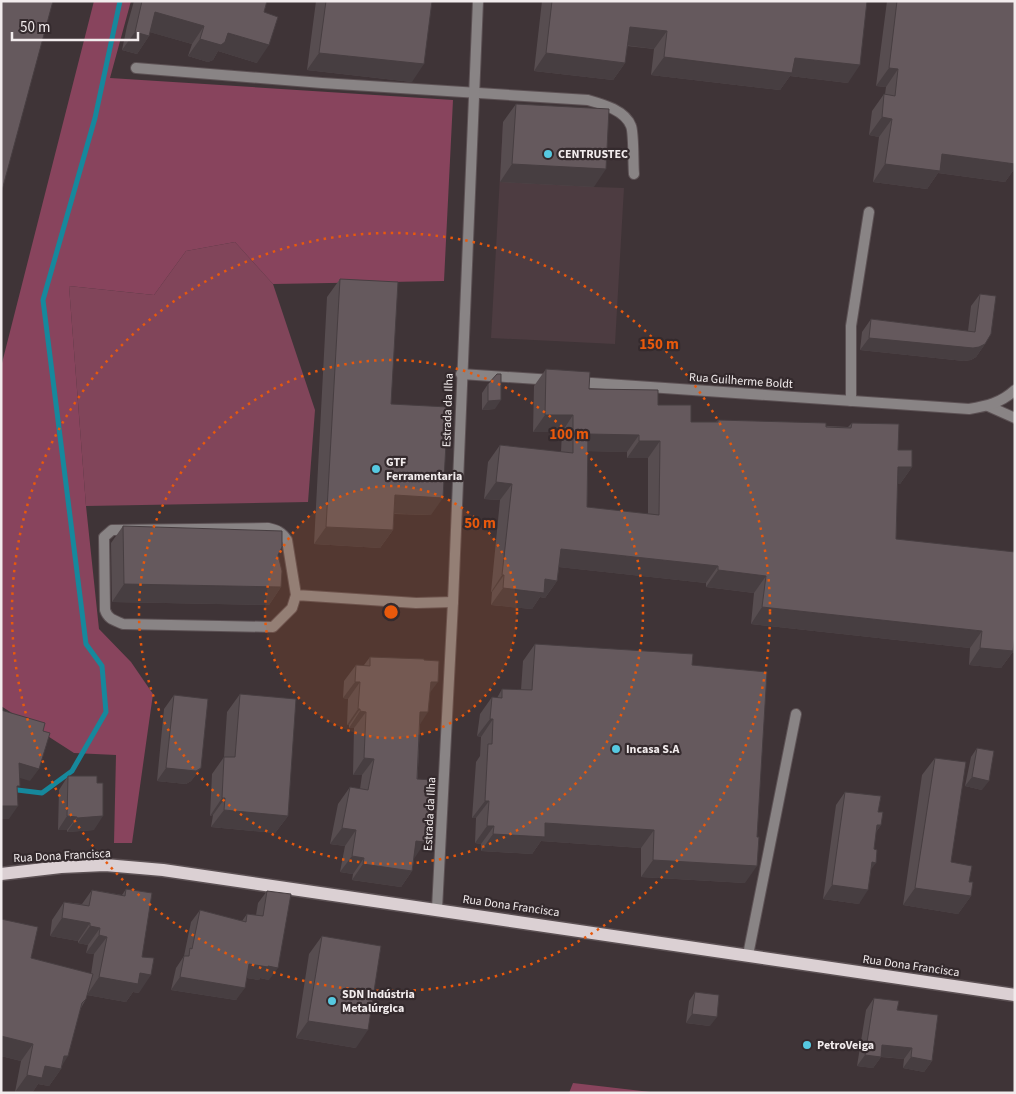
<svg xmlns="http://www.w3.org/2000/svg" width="1016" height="1094" viewBox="0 0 1016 1094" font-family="'Source Sans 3',sans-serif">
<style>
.built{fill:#4d3c41}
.green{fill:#81455a}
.forest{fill:#88445d}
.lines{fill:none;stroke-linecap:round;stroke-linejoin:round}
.stream{stroke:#16889c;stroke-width:5}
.service-casing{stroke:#5c5154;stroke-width:12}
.minor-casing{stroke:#5c5154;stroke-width:12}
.tertiary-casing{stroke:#5c5154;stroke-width:12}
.primary-casing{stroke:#5c5154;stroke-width:15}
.service{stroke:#898485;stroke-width:10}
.minor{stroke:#898485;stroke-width:10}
.tertiary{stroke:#898485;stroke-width:10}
.primary{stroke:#dbd0d3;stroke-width:12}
.wall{fill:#574d50;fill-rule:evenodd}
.shaded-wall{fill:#473e41}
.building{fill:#65595d;stroke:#473e41;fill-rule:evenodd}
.ring{fill:none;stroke:#e8590c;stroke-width:2.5;stroke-dasharray:2.5 5}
.poi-dot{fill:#56c9e1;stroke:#342a2d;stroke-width:2}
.labels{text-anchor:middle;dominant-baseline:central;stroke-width:4.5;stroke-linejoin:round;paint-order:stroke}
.poi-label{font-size:12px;font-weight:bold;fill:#f2eced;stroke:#342a2d;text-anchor:start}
.street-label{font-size:12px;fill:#f2eced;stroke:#342a2d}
.centre{fill:#e8590c;stroke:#342a2d;stroke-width:2.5}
.ring-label{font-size:15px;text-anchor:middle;font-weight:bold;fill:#e8590c;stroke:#342a2d;stroke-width:4.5;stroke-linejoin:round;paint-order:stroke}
</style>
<rect width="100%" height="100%" fill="#3f3437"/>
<path class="built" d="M503,122L594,187L624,188L615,344L491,338Z"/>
<path class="green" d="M235,242L273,284L315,410L308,502L86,506L69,286L154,295L186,251Z"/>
<path class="forest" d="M94,1H131L110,78L453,100L444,281L273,284L235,242L186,251L154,295L69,286L86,506L99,629L131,662L153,694L132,843H114L116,755L74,753L1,706V367Z
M573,1083L659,1093H569Z"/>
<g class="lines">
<path class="stream" d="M1,788L42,793L72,771L106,712L102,666L86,644L43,300L95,118L120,1"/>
<g class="service-casing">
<path id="service" d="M136,68L322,83L588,100C602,104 625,110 631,126C634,133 633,165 634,174
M851,401V326L869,212
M988,406L1015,418
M268,528C277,530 282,532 287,540L296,595L292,608L273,627L123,624C114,620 108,619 105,610L104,537L112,530Z
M296,595L416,603L453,602
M748,955L796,714"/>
</g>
<g class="minor-casing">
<path id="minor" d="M461,374L553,380
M577,382L969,409C987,406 1001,403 1015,390"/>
</g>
<g class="tertiary-casing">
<path id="tertiary" d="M437,909L453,602L478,1"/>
</g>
<g class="primary-casing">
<path id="primary" d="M1,874L61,867L105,865L163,870L1015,995"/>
</g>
<use href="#service" class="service"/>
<use href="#minor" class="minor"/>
<use href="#tertiary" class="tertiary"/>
<use href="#primary" class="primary"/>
</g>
<path class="wall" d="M134,1H267L264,12L257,63L218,51L213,60L208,62L188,56L192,44L150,32L149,36L137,54L122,50L127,26Z
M316,1H432L412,82L307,70Z
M542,1H867L848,83L790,76L780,90L651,75L654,49L627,46L625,63L613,80L534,71Z
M887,1H1015V168L1005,182L938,173L927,189L873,182L879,137L869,135L872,111L884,94H885L886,87L876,86Z
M516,104L594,187L500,182L503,122Z
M340,279L391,404L431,515L394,514L393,530L380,548L314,544L327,297Z
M980,294L985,344L976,357L971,360L964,361L860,350L862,332L871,319L968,331L971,306Z
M546,369L589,389L658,405L691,422H716L718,420L848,427L852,423L898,450L912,467L900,484H897L896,539L1012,653L1001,668L969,665L970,648L751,624L754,593L706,587V583L559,567L557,581L545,598L540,597L532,609L491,605L492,592H491L500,500L484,499L488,462L500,445L561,452L562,432H533L534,386ZM588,451L627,452V458H648V514L587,507Z
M488,384L495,409L482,410V393Z
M123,526L278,555L281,587L269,605L112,602L111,543Z
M535,644L692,665L745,883L641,877V848L541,841L532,854L481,851V844L475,843L476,818H472L476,762L480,756L481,737L477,736L480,714L492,697L497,698L502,689L521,690L523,661Z
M370,657L430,694L420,724L414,859L412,871L401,887L352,880L353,874L340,872L345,846L330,844L338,804L350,787L360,789L362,775H353L354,728H349V725H347L348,699L343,698L344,681L356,665H364Z
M240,694L288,816L275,833L211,827L213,815L210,816L212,774L224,757L227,712Z
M174,695L201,768L191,781L186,784L157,781L164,709Z
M977,748L982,790L965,786L971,757Z
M935,758L951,862L969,882L971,896L958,914L903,905L922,775Z
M68,776L94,830L67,832V830H58L59,790Z
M845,792L878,812L881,825L876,832L871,870L859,904L823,899L836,805Z
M126,889L142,957L139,993L133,992L126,1002L87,995L86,999L81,1008L61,1069L49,1086L38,1084L32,1093H20L15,1092L21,1061L1,1056V919L31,958L91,974L94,954L86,953L88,945L78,943V941L50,936L52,920L64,902L82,904L92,890L122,895Z
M267,891L269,980L260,978L259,980L247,978L236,1000L171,990L176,968L184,956L191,922L200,910L242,921L247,914L256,915L258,903Z
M322,936L356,1048L296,1038L309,954Z
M695,992L710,1026L686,1023L689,1001Z
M874,998L897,1010L932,1061L924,1072L903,1068L904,1059L881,1057L873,1068L857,1066L866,1010Z"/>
<path class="shaded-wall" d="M155,12L204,26L192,44L142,30Z
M630,27L667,31L654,49L617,44Z
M135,32L149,36L137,54L122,50Z
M228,33L269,45L257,63L218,51L213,60L208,62L188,56L200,39Z
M319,53L424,64L412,82L307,70Z
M546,53L625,63L613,80L534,71Z
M664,57L795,58L860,65L848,83L790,76L780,90L651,75Z
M889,68L898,69L886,87L876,86Z
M882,117L892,119L879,137L869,135Z
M942,154L1015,164V168L1005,182L938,173L927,189L873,182L885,164Z
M512,164L606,169L594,187L500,182Z
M869,338L985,344L976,357L971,360L964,361L860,350Z
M501,400L495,409L482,410L488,401Z
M545,415H573L562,432H533Z
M588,434L639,435L627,452L576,451Z
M639,441H660L648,458H627Z
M898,467H912L900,484H886Z
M496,482L512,484L500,500L484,499Z
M395,495L443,498L431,515L382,513Z
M326,527L393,530L380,548L314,544Z
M561,549L718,566L706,583L549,566Z
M718,570L766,576L754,593L706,587Z
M502,575H504L492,592H491Z
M545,579L557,581L545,598L540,597L532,609L491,605L503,588Z
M124,584L281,587L269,605L112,602Z
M762,607L982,631L970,648L751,624Z
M1015,635V653H1012L1001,668L969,665L980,648Z
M355,682H360L348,699L343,698Z
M431,682H438L426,698Z
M358,709H360L349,725H347Z
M360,711L366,712L354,728H349Z
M420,712H428L417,729Z
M490,719H493L481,737L477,736Z
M364,758L374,759L362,775H353Z
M19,763L39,769L30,781L10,775Z
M166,768H201L191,781L186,784L157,781Z
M972,777L989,781L982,790L965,786Z
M222,798H225L213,815L210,816Z
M485,801H489L476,818H472Z
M1,806H18L9,819H1Z
M224,810L288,816L275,833L211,827Z
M67,816L77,817L67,830H58Z
M103,816L94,830L67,832L77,818Z
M545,823L654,830L641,848L541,841L532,854L481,851L493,834Z
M877,825H881L871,839Z
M487,826H494L481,844L475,843Z
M342,828L356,830L345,846L330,844Z
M416,841L425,842L414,859Z
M352,856L364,858L353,874L340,872Z
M653,860L757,866L745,883L641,877Z
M872,862L876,863L866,876Z
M363,864L412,871L401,887L352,880Z
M832,885L868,890L859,904L823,899Z
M915,888L971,896L958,914L903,905Z
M62,918L90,923L78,941L50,936Z
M90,926L100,928L88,945L78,943Z
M99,935L107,937L94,954L86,953Z
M249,964L268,966L278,968L269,980L260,978L259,980L240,977Z
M140,973L151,975L139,993L133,992L126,1002L87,995L99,977Z
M180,977L245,988L236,1000L171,990Z
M692,1014L717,1017L710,1026L686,1023Z
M308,1021L368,1030L356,1048L296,1038Z
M1,1036L33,1044L21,1061L1,1056Z
M882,1045L912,1048L904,1059L874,1056Z
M865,1055L881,1057L873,1068L857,1066Z
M64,1056H68L60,1069H61L49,1086L38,1084L32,1093H20L15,1092L27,1075Z
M911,1057L932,1061L924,1072L903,1068Z"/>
<path class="building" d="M1,1H53L1,194Z
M142,1H267L264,12L278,17L269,45L228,33L225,42L221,45L200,39L204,26L155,12L149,36L135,32Z
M326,1H432L424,64L319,53Z
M552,1H867L860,65L795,58L792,73L664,57L667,31L630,27L625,63L546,53Z
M897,1H1015V164L942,154L940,171L885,164L892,119L882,117L884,94L895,96L898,69L889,68Z
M516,104L609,109L606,169L512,164Z
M340,279L398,282L391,404L448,407L443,498L395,495L393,530L326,527Z
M980,294L996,296L991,334L985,344L979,347L973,348L869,338L871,319L975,332Z
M546,369L590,372L589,389L658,390V405H691V422H718V420L826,423V427L851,428L852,423L899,424L898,450H912V467H898L896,539L1015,552V635L1013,651L980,648L982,631L762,607L766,576L718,570V566L561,549L557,581L545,579L544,593L503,588L504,575H502L512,484L496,482L500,445L573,453V415H545ZM588,434L639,435V441H660L659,515L587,507Z
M497,374H501V400L488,401V384Z
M123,526L282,531V547L278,555L282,571L281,587L124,584Z
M535,644L693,654L692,665L767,672L757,837H759L757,866L653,860L654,830L545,823V837L493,834L494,826H487L489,801H485L488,744H492L493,719H490L492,697L502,698V689L532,690Z
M370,657L424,659V660L439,661L438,682H431L428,712H420L417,779L432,780L431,786L434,787L425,842L416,841L412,871L363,864L364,858L352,856L356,830L342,828L350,787L368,790L374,759L364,758L366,712L360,711V709H358L360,682H355L356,665L370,666Z
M240,694L296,699L288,816L224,810L225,798H222L224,757H235Z
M174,695L208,699L201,768L196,771L166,768Z
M1,710L45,723L43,731L50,733L39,769L19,763L20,786H17L18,806H1Z
M977,748L994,751L989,781L972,777Z
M935,758L966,762L951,862L972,866L969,882H973L971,896L915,888Z
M68,776H97V783H103V816L77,818V817L67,816Z
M845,792L881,796L878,812H883L881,825H877L874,849L877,850L876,863L872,862L868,890L832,885Z
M126,889L152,893L142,957L154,958L151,975L140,973L138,984L99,977L107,937L99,935L100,928L90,926V923L62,918L64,902L89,906L92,890L125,896Z
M267,891L291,894L278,968L268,966V967L249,964L245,988L180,977L184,956H189L190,948L192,949L200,910L246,922L247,914L263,916Z
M1,919L38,927L31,958L93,974L86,999L82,1003L68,1056H64L61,1069L45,1066L42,1078L27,1075L33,1044L1,1036Z
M322,936L381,946L368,1030L308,1021Z
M695,992L719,995L717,1017L692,1014Z
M874,998L899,1001L897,1010L938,1015L932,1061L911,1057L912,1048L882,1045L881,1057L865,1055Z"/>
<circle cx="391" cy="612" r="126" fill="#e8590c" fill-opacity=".12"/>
<g class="ring">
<circle cx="391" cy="612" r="126"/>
<circle cx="391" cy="612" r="252"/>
<circle cx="391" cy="612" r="379"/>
</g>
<g class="poi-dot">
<circle cx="548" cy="154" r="5"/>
<circle cx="376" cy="469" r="5"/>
<circle cx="616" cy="749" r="5"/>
<circle cx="332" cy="1001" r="5"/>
<circle cx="807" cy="1045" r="5"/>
</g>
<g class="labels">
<g class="poi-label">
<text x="558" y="154">CENTRUSTEC</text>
<text x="386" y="462">GTF<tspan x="386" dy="14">Ferramentaria</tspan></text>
<text x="626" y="749">Incasa S.A</text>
<text x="342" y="994">SDN Indústria<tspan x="342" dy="14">Metalúrgica</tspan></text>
<text x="817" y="1045">PetroVeiga</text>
</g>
<g class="street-label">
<text transform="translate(741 381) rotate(4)">Rua Guilherme Boldt</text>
<text transform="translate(448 410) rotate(-88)">Estrada da Ilha</text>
<text transform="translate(430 814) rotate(-87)">Estrada da Ilha</text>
<text transform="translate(62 856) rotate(-3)">Rua Dona Francisca</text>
<text transform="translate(511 906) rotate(8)">Rua Dona Francisca</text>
<text transform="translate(911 966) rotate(8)">Rua Dona Francisca</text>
</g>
</g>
<circle cx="391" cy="612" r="8" class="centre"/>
<g class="ring-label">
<text x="659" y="349">150 m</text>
<text x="569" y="439">100 m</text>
<text x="480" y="528">50 m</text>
</g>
<rect width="1016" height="1094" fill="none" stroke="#f2eced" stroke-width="5"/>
<path d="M12 32v8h126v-8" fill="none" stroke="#f2eced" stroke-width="2.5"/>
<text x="20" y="32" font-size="15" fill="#f2eced" stroke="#342a2d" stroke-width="4" paint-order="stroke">50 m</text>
</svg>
